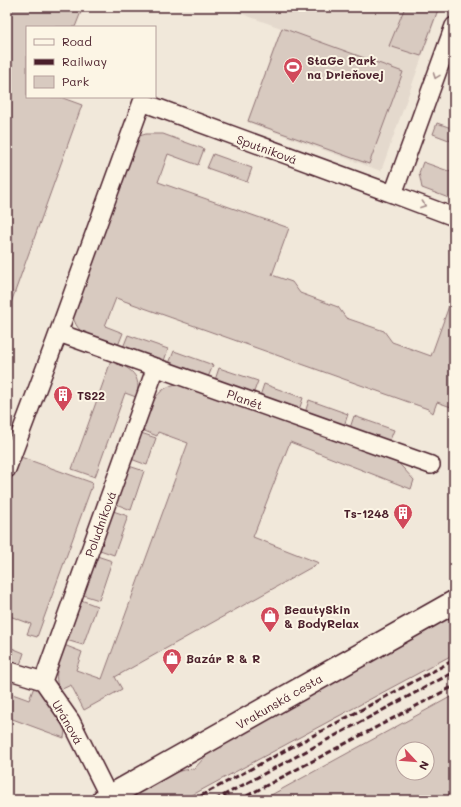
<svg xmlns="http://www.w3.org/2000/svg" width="461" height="807" viewBox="0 0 461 807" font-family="Mali,sans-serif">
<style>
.built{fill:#e4d9cd}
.green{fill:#d8cac0;stroke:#917476;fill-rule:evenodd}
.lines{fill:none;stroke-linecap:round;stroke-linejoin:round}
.minor-casing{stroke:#4a1f2b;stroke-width:20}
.secondary-casing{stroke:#4a1f2b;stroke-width:25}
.minor{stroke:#fcf5e5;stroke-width:17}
.secondary{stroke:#fcf5e5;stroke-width:22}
.rail{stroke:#4a1f2b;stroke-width:3;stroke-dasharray:6 3;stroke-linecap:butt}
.oneway{stroke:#a38a88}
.labels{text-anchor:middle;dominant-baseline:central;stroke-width:4;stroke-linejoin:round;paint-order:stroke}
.poi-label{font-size:12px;font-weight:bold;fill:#4a1f2b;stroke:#fcf5e5;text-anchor:start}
.street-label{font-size:12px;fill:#4a1f2b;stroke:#fcf5e5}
</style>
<rect width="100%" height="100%" fill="#f1e8da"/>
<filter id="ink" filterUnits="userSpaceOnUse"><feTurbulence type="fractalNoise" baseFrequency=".025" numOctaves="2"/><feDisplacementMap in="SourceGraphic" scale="8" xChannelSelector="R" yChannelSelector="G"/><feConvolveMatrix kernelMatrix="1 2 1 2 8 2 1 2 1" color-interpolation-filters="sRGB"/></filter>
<g filter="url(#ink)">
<path class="built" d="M223,7H440L381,171L247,122L281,28Z"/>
<path class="green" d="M7,7H83L75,27H27V97H60L82,105L7,314Z
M405,7H439L421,56L389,46Z
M282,28L403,72L369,164L248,121Z
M437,123L454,129V142L433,134Z
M146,134H163L204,149L198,165L168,154L158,182L289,228L272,275L292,282L300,293L338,307L346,318L384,331L392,342L431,356L454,292V408L437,402L433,413L428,409L116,298L105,326L123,333L117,348C96,339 76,338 72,312L136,137Z
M213,154L252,168L247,182L207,168Z
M423,162L454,173V200L422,188L419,173Z
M128,335L168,349L163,364L122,350Z
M174,351L213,365L207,380L168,366Z
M111,361C130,367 143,376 136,397L125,393L95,477L72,469Z
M219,368L258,381L252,397L214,383Z
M181,383L392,456L414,480L411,489L290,442L253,537L319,563L115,677L122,689L84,710L71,685L60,690C52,677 60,659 64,645L82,652L76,670L102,679L188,443L158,432L157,436L142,430C150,407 154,387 181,383Z
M264,384L303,398L298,413L259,399Z
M309,400L348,414L343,429L304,416Z
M354,416L394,430L388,445L349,431Z
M141,433L156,438L147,465L131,459Z
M18,456L93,483L37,637L27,634L31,624L7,615V486Z
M129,466L144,471L131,510L116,504Z
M113,511L128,516L114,555L100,550Z
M97,556L112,561L99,600L83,595Z
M81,600L97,606L83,645L66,640Z
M454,612V654L183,800H122C144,787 167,770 194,769L213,748Z
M7,646L24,653L19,668L7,664Z
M34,687L44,692L65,731L64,738L7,717V692L29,700Z
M454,695V800H262ZM403,749H427V773H403Z"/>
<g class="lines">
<g class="minor-casing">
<path id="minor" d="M454,26L393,194L454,217
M59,333L431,465
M7,469L55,342L142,102L393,194
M7,670L43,681L71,721L109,797
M43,681L156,367"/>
</g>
<g class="secondary-casing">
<path id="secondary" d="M103,800L454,602"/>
</g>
<use href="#minor" class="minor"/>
<use href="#secondary" class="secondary"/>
<path class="rail" d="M193,800L454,660
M215,800L454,672
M239,800L454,686"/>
</g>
<defs><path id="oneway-chevron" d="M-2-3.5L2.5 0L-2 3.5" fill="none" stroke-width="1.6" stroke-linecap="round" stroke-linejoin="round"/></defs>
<g class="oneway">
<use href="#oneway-chevron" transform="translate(436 76) rotate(110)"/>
<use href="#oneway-chevron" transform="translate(423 205) rotate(20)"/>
</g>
</g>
<defs>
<g id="stadium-pin" transform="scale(1)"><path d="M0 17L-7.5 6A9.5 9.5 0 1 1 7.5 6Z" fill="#d1495b" stroke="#fcf5e5"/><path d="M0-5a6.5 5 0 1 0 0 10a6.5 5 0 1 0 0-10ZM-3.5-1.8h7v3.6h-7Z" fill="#fff"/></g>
<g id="building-pin" transform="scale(1)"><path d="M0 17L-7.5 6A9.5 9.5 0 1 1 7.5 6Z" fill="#d1495b" stroke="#fcf5e5"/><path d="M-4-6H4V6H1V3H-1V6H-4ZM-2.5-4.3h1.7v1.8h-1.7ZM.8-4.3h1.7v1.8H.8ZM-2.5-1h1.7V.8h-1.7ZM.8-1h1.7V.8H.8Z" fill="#fff"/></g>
<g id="shop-pin" transform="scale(1)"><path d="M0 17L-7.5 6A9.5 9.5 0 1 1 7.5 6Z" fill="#d1495b" stroke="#fcf5e5"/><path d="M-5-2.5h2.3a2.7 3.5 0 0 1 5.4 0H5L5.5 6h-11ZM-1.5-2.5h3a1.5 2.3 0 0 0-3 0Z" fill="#fff"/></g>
</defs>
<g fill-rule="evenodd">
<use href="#stadium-pin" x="293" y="67"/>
<use href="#building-pin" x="63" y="395"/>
<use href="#building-pin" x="403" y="513"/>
<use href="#shop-pin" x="270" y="616"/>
<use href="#shop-pin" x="172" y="658"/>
</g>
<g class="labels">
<g class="poi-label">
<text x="307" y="60">StaGe Park<tspan x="307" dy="14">na Drieňovej</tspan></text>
<text x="77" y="395">TS22</text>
<text x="389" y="513" text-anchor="end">Ts-1248</text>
<text x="284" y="609">BeautySkin<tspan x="284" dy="14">&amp; BodyRelax</tspan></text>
<text x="186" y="658">Bazár R &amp; R</text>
</g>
<g class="street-label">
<text transform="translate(267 149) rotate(20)">Sputniková</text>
<text transform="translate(245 399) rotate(20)">Planét</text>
<text transform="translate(100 524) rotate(-70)">Poludníková</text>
<text transform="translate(279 701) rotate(-30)">Vrakunská cesta</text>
<text transform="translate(68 722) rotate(60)">Uránová</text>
</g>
</g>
<rect width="461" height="807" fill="none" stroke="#fcf5e5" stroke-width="24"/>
<rect x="12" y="12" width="437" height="783" fill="none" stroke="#4a1f2b" stroke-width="1.5" filter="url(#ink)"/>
<rect x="26" y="26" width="130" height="72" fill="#fcf5e5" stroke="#b59f9b"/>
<rect x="34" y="39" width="20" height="6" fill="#fcf5e5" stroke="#b59f9b"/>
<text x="62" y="46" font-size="12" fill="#4a1f2b">Road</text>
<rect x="34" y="59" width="20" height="6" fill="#4a1f2b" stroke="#b59f9b"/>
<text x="62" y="66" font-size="12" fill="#4a1f2b">Railway</text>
<rect x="34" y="76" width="20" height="12" fill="#d8cac0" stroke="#b59f9b"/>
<text x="62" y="86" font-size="12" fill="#4a1f2b">Park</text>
<g transform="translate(415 761) rotate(116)"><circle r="19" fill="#fcf5e5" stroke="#b59f9b"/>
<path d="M0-3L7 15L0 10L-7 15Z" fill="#d1495b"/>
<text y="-6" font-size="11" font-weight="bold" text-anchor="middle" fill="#4a1f2b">N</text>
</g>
</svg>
